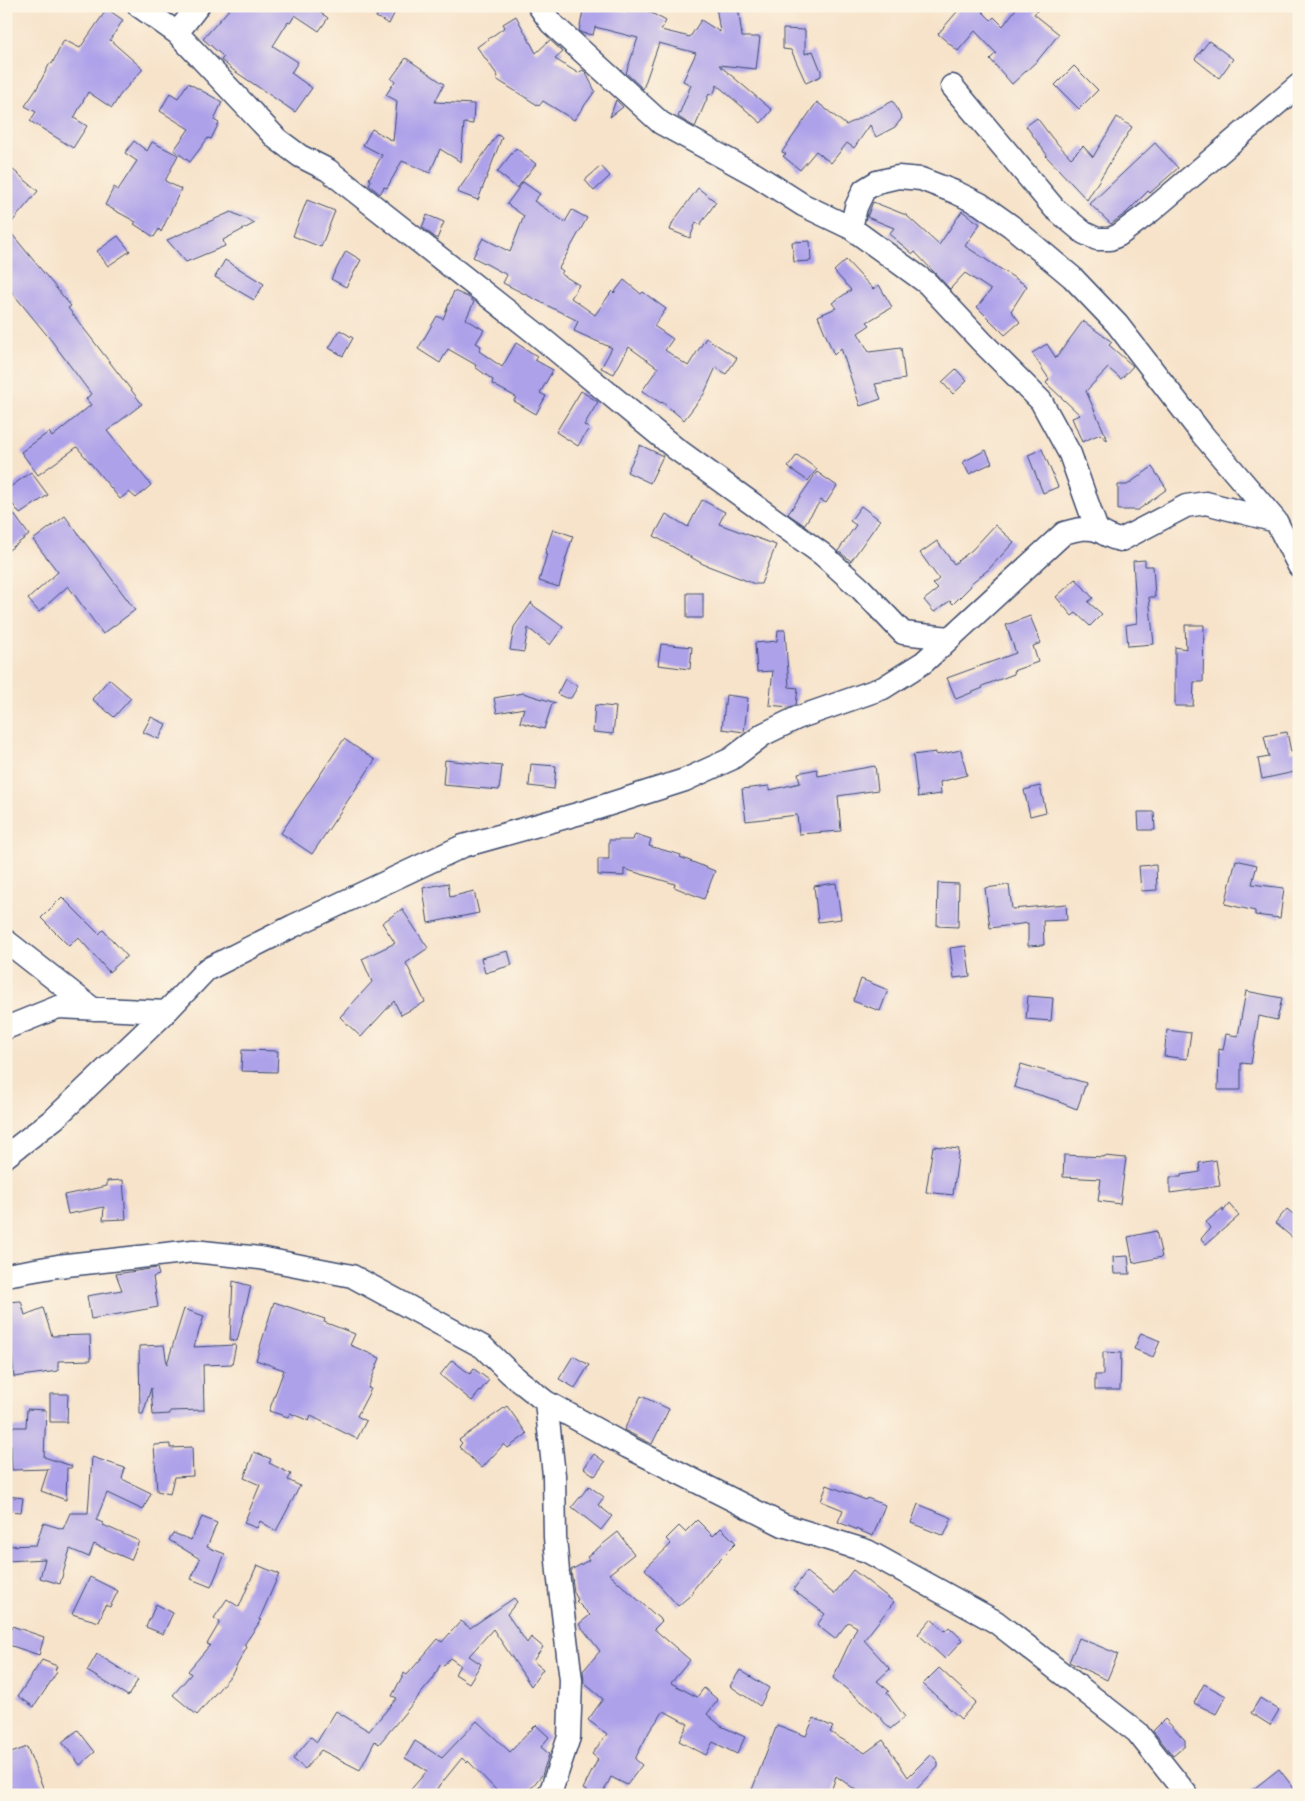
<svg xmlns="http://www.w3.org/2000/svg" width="1305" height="1801" viewBox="0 0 1305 1801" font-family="'IM FELL Double Pica',serif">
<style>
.building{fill:#ada1ea}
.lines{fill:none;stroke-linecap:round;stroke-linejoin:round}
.minor-casing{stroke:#3c4a6e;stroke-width:25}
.minor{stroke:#fff;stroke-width:22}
</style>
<rect width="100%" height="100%" fill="#fcf5e5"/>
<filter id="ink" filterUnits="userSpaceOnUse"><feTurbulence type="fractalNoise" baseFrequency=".02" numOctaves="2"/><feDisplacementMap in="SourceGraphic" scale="10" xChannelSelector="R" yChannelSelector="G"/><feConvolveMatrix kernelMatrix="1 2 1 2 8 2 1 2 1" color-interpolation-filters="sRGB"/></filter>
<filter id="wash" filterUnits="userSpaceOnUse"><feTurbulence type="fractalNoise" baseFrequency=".0096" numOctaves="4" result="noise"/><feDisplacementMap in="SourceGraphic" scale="20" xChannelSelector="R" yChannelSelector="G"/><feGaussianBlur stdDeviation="1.12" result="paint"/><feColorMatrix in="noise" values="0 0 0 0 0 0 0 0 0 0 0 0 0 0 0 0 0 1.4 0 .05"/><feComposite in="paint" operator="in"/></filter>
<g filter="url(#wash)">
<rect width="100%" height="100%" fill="#f7e3ca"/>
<g id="blocks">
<path class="building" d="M232,6H311L328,18L319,31L295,15L290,23L288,22L273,46L298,62L291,73L312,88L295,112L233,70L221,60L224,57L203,39Z
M382,6H398L389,24L376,17Z
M584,6H603L628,12L632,6H639L666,21L661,30L690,37L701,20L720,32L716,6H738L742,37H760L756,69L719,65L772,110L761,123L717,85L713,95L709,94L695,127L678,117L691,85L683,81L696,53L659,43L643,89L626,73L638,38L595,27L593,35L582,33L579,31Z
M962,6H977L991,20L994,17L1003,26L1018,6H1042L1034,14L1059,34L1038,60L1012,84L990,59L996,53L975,31L958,51L938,34Z
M107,9L123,20L110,40L143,69L120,95L112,108L88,92L74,118L87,126L73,148L30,121L36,112L25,106L36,90L50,63L52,64L64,40L80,48Z
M516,16L536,53L550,40L563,52L555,59L578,73L583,70L586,73L595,91L574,120L543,101L539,106L496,79L498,76L477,47L505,27L503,24Z
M783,29L805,30V54L813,51L821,71V76L806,83L791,50L783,49Z
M1209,41L1233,59L1219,78L1195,59Z
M406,58L444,84L435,102L474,104L473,124L464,123L461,162L440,149L430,173L402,161L387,188L384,187L380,194L369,185L371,180L369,179L382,155L363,145L372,129L393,141L397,101L386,95L395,81L391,79Z
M1074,66L1098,90L1079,109L1055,85Z
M188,83L222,102L214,120L219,123L211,139L208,138L190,162L174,150L189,129L160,111L170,93L178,98Z
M616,100L623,107L610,117Z
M893,101L902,118L895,127L876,137L870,125L854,148L847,143L831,163L816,151L800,170L783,156L786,154L782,152L817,102L846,125Z
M1117,117L1132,127L1087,200L1046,156L1047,155L1026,126L1037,118L1052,138L1071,158L1083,146L1093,157Z
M497,135L502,137L478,200L457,192Z
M134,141L147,151L152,142L178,155L165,181L181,189L161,232L159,229L154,237L134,224L136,222L105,205L114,187L118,190L137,161L125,153Z
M1155,143L1178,168L1150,193L1148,191L1126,213L1111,224L1090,204Z
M516,148L536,164L517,188L497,172Z
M6,164L38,191L7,228L71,306L68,308L142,404L107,431L151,485L136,498L129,492L120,499L77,447L38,475L21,452L49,432L52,437L91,405L86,399L91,394L51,340L6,285Z
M601,166L610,176L594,191L585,180Z
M523,182L540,194L534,201L565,222L572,210L587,218L559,268L563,271L561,274L579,285L571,298L595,315L612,291L614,293L624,280L641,294L643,292L666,309L654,326L673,339L665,350L688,366L706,338L737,358L726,374L716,367L704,394L684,420L662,402L661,403L642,391L658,368L629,347L614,374L601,368L612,348L574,331L578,321L503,283L507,275L473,257L483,238L510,252L524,216L507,204Z
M698,188L716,202L700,225L696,222L690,238L670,230L673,222Z
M307,200L335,211L321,247L293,236Z
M873,202L906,215L939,245L962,211L980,224L965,246L1027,286L1011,311L1020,322L1005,335L977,307L991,290L965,273L950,289L915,252L913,254L889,234L894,228L867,217Z
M231,212L255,223L223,240L225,246L186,262L167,240Z
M427,215L444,222L437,239L422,227Z
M118,236L130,251L108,266L97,251Z
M810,241L811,261L794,262L792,242Z
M346,251L361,260L346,287L331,279Z
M225,260L264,284L254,300L215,277Z
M846,260L873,289L879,285L892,307L867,322L870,325L858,333L869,352L901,348L905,379L875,384L881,399L860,406L841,348L834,355L818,316L836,308L832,303L851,290L834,271Z
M454,291L468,297L474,302L466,319L484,330L476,343L481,346L479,351L502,367L516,343L537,356L535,360L553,370L540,393L546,396L536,414L514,401L516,397L492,384L493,380L475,367L476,365L448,349L440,363L418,349L437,316L443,319Z
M1083,321L1112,342L1109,345L1133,366L1121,379L1108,368L1086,391L1108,441L1100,434L1082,442L1072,418L1080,415L1046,383L1049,379L1032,353L1047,344L1056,358Z
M340,330L353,338L343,356L329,348Z
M956,369L967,381L953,394L942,382Z
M581,391L598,402L584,425L589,428L578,446L556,432Z
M640,445L663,456L650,483L627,472Z
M1042,449L1058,487L1043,493L1028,455Z
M986,450L992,463L969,474L963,462Z
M797,455L817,469L808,481L788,467Z
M1152,467L1167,489L1138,510H1118V485H1127Z
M31,472L48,495L20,514L6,495V490Z
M817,472L837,486L826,503L821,500L804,525L788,514Z
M702,500L725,512L719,524L776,545L761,584H755L703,564L654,536L666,514L688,527Z
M6,503L29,535L6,552Z
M861,506L880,520L851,561L838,551L856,525L850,521Z
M65,516L135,610L103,634L68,586L39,612L28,599L58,572L33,540Z
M995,525L1014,542L988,570L970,584L971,586L953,604L950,601L934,612L924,600L938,589L933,584L939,579L920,553L937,541L954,564L972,550Z
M553,529L573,536L565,561H566L559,587L539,581L547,554L545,553Z
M1145,560V566H1153L1155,597H1149L1154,644L1128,646L1126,625L1137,623L1133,561Z
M1076,579L1093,598L1088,602L1102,614L1090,626L1076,613L1072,616L1056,597Z
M687,593H703V618H687Z
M532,602L531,604L563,627L550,645L528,628L524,652L510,650L514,627Z
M1030,616L1041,643L1033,646L1038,662L1013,671L1014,674L982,686L983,688L956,699L947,678L1016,653L1006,625Z
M1185,625H1204L1203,682H1194L1193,706H1175V647L1186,649Z
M778,630H785L789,687L798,688L796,705L789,707L769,705L773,671L757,672L755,643L777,641Z
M661,644L692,647L690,669L658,665Z
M109,679L131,698L114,717L92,699Z
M565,679L578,686L571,698H566L557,694Z
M523,693L556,703L552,704L544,729L520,722L524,708L497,713L494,698Z
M726,695L748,698L744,732L722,729Z
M595,705L616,707L613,734L593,732Z
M151,717L166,724L159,739L143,732Z
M1287,732L1291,752L1296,751L1299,771L1262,779L1258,759L1269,757L1264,736Z
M344,739L375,760L312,854L281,833Z
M961,750L967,775L940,782L941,794L918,797L913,755L936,752V755Z
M445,760L502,766L499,790L443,785Z
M531,764L556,766L554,789L529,786Z
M875,766L878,790L838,796L841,831L799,834L797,815L746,821L742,789L769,786L770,790L800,783L798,773L817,769L818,776Z
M1040,786L1046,812L1030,816L1024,790Z
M1138,812H1154L1155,830H1139Z
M635,834L651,839L649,846L681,855L680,857L715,871L704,899L674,887L675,884L624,869V876L598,875V859H609V840H633Z
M1236,860L1257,865L1252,884L1284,888L1280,918L1255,915V911L1225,904Z
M1156,865L1157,890L1141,891L1139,866Z
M448,883L450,897L474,891L479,913L428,923L423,888Z
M836,883L841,919L818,922L814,886Z
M938,883L959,884L958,927L937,926Z
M1009,885L1012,909L1066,904L1067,920L1043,921L1044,945L1028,946V923L990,928L985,888Z
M62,897L99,934L103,930L127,956L109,972L78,937L69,946L41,918Z
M402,909L428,948L406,963L425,1002L401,1015L394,1001L361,1037L340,1017L372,982L362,959L395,943L382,923Z
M966,946L970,976L954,978L950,948Z
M508,951L512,965L485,973L481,958Z
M861,979L888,990L880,1011L853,1001Z
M1246,991L1282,998L1277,1020L1259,1016L1251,1064L1241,1063V1090H1218L1219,1049L1223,1050L1226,1034L1238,1036Z
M1028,996L1053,998L1051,1021L1026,1019Z
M1167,1030L1191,1033L1187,1059L1164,1056Z
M242,1050L278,1051L277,1072L241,1071Z
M1021,1064L1086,1083L1077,1109L1059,1102V1101L1014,1087Z
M933,1146L959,1149L953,1195L926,1192Z
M1064,1155L1104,1157V1156L1126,1158L1120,1204L1098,1201L1101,1179L1063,1177Z
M1216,1160L1220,1186L1170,1193V1177H1181V1175L1200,1172L1199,1163Z
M123,1180L126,1219L103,1220L104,1207L68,1214L64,1195L107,1186V1181Z
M1229,1204L1239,1216L1206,1244L1201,1239L1210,1228L1206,1222L1223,1208V1212Z
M1287,1209L1299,1219V1243L1275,1223Z
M1156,1231L1162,1257L1133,1263L1128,1237Z
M1128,1256L1130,1274H1114L1113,1257Z
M157,1268L159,1275L153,1277L158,1307L91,1319L87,1296L122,1290L116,1274Z
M233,1281L251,1286L237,1341L230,1340Z
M21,1301L25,1315L43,1308L52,1336L90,1335L91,1360L58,1361V1371L14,1377L9,1321H6V1302Z
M274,1302L325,1319L324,1322L355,1334L350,1345L380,1358L368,1388L371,1389L357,1416L366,1421L357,1439L311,1416L309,1421L290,1413L288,1417L269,1411L284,1370L256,1360Z
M184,1309L204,1316L194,1347L236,1345L232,1364L203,1365L204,1410L170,1411V1414L153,1415L151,1388L143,1414H140L139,1346L164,1345L167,1364Z
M1141,1333L1160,1341L1153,1357L1134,1349Z
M1103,1352L1121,1353L1120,1390H1095V1375H1103Z
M573,1356L589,1365L575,1388L559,1379Z
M452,1360L470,1374L474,1369L489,1380L472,1401L440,1375Z
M50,1394H68L67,1422H50Z
M641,1396L669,1409L652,1444L624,1430Z
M507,1406L527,1434L508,1448L504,1444L482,1468L459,1447L462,1443L459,1440Z
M27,1409L46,1410L44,1457L72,1466L71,1468H67L66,1500L41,1491L48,1469L12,1470L11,1445H6V1427H26Z
M170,1444V1448L192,1447L193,1476L174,1477L170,1494L157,1491L154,1445Z
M254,1452L271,1459L269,1463L291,1474L288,1480L300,1486L276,1531L260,1521L257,1528L244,1523L260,1485L244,1478Z
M594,1454L605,1462L595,1476L584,1468Z
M92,1457L125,1468L122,1479L151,1493L143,1510L107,1493L96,1520L103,1523V1525L139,1541L131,1560L94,1544L89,1557L70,1549L60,1584L40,1578L45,1559L6,1561V1546L36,1545L43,1523L63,1529L70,1513H88Z
M827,1485L866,1500L867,1498L885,1505L873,1536L838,1522L843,1510L821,1501Z
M589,1486L604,1497L598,1505L612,1516L601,1530L572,1507Z
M8,1496L23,1498L21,1512L7,1511Z
M918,1504L952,1518L944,1536L911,1523Z
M202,1517L217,1523L207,1547L225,1554L211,1587L191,1579L200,1559L169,1540L173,1533L191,1540Z
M697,1520L713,1536L721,1528L736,1543L710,1569L692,1591L693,1593L678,1606L645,1569L671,1544L666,1539L679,1526L685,1532Z
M618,1532L634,1554L609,1574L662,1621L654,1629L690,1660L671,1683L697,1697L704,1688L718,1700L707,1714L721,1726L745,1737L737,1754L713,1742L706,1755L679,1741L688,1724L664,1711L650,1730L635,1759L642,1765L627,1785L611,1777L602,1795H595L583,1789L598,1759L592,1754L607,1734L588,1720L603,1699L584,1683L583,1671L600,1651L579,1624L590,1615L576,1601L578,1600L574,1592L571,1570L589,1560L587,1557Z
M257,1565L279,1574L259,1620H261L244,1645L247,1647L232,1674L197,1715L173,1695L191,1674L188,1671L210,1645L207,1644L220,1622L214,1618L227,1599L239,1607Z
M853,1570L894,1602L864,1640L890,1669L877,1681L889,1691L887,1693L905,1717L890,1729L878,1715L833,1678L857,1627L848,1622L835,1639L817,1625L825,1614L793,1590L806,1572L834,1594Z
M90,1577L118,1591L110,1607L105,1605L99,1622L72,1614Z
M514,1598L517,1602L507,1614L527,1643L531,1637L543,1647L533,1661L543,1669L531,1686L493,1629L469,1656L481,1664L469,1683L455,1674L460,1665L450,1658L443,1666L440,1665L433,1679L379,1744L375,1741L360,1770L321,1750L305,1769L293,1759L311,1737L317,1742L336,1711L369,1731L397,1698L392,1696L404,1673L407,1675L438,1639L442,1642L461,1621L470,1628Z
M156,1604L173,1613L163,1634L146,1627Z
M931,1619L945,1631L949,1627L963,1640L945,1659L918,1634Z
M12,1626L44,1637L39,1655L6,1644Z
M1079,1638L1118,1654L1107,1680L1069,1662Z
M97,1654L138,1680L128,1696L87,1671Z
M42,1660L57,1666L55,1670L57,1672L34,1707L18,1696Z
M939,1668L976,1702L961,1719L923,1684Z
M740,1670L769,1688L760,1706L730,1686Z
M1204,1684L1226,1696L1216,1714L1194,1703Z
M1260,1698L1279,1710L1270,1725L1251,1713Z
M814,1718L833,1727L830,1732L865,1753L883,1740L908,1777L931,1754L938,1762V1767L911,1795H863L836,1776L830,1795H750L777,1725L806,1736Z
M1165,1719L1185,1740V1746L1173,1756L1153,1731Z
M477,1721L510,1752L536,1725L549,1737L541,1747L549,1754L542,1775L525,1795H501L468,1761L467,1763L462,1758L432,1795H406L427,1771L405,1758L415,1741L442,1758Z
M78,1730L95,1752L80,1765L62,1742Z
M27,1747L46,1795H15L6,1781V1755Z
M1279,1769L1299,1795H1246Z"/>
</g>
</g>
<g filter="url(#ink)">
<use href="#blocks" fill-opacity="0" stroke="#3c4a6e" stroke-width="1"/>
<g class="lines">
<g class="minor-casing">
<path id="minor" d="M139,6L177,33L277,139L300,156L328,170L534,332L675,448L822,554L861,589L903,633L949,638
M539,6L551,23L661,123L756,175L803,205L851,228L927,283L982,342L1041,401L1070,454L1097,530
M177,33L198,6
M952,86L1054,208L1084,233L1097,239H1110L1119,235L1151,211L1299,85
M851,228L856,207L864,190L877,182L898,177L921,179L955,192L980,204L1011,226L1072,277L1117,324L1202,434L1276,521L1299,566
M6,941L93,1009
M6,1028L58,1007L166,1012
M6,1156L55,1118L166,1012L206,970L293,926L463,846L588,811L685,780L731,759L764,734L797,718L883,688L924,662L1064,533C1075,530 1088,526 1099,531C1107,535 1112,539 1121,540L1186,506L1206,503L1276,521
M6,1275L58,1266L193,1251L260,1258L352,1276L483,1347L511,1374L546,1402L628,1447L783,1525L867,1551L996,1622L1137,1732L1187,1795
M546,1402L554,1475L555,1537L558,1572L571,1680L569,1737L552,1788L548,1795"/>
</g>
<use href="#minor" class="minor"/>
</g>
</g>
<rect width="1305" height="1801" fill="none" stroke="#fcf5e5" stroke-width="25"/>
</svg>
